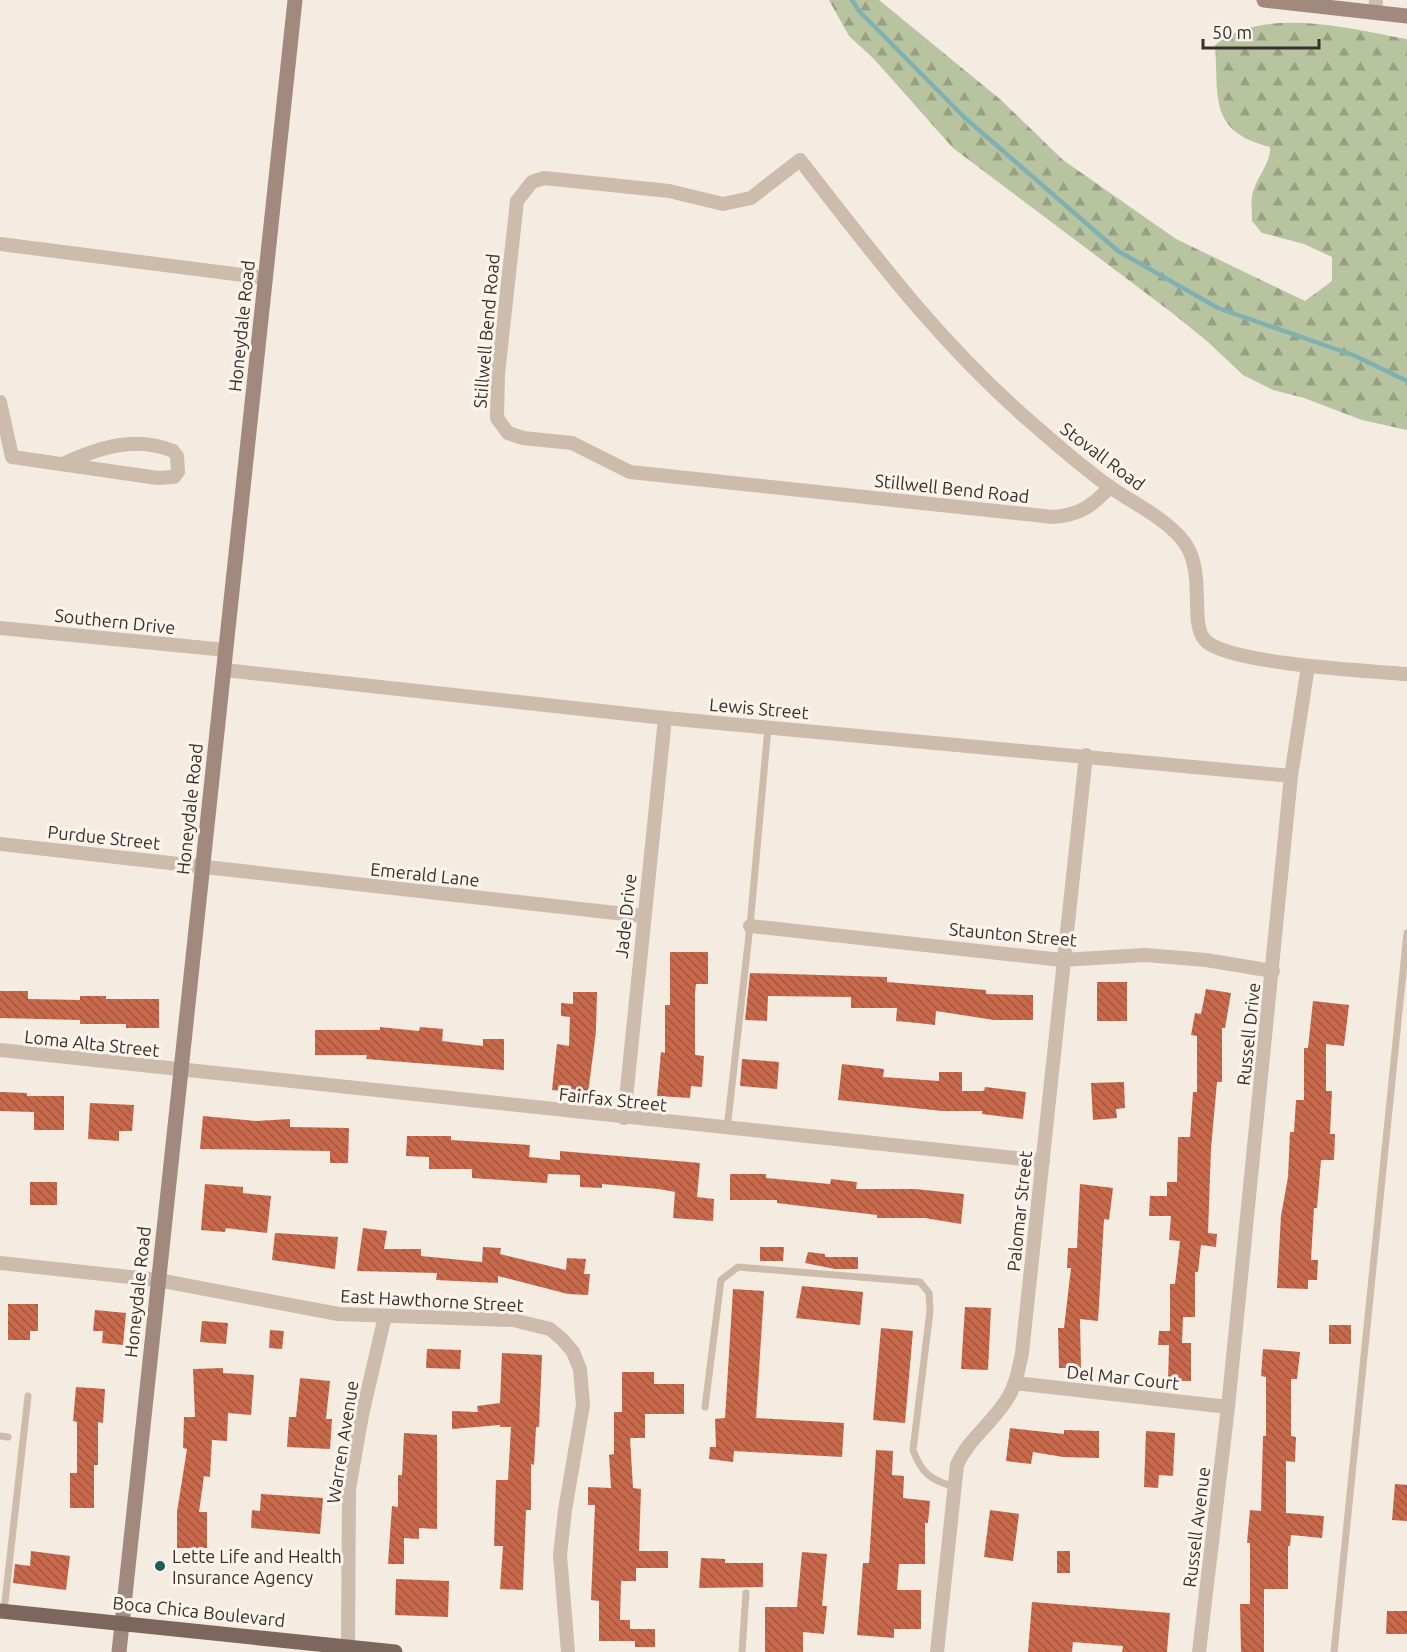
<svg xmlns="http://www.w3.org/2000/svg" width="1407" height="1652" viewBox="0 0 1407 1652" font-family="Ubuntu,sans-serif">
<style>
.forest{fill:url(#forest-firs)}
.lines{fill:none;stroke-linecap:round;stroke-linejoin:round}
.stream{stroke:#7fb0b2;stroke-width:4.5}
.building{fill:url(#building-back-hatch)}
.lane{stroke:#cdbbac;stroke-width:7}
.street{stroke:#cdbbac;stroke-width:14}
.secondary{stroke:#a18a7d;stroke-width:15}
.primary{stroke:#7d675c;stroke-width:15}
.poi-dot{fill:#1f5a5e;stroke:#fbf5ee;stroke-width:2}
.labels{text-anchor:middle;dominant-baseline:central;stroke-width:6;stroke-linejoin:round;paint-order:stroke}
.street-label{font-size:18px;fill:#3b302b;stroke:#fbf5ee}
.poi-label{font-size:18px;fill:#3b302b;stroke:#fbf5ee;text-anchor:start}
</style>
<defs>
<pattern id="forest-firs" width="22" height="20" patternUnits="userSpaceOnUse" patternTransform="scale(1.5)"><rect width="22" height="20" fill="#b8c4a0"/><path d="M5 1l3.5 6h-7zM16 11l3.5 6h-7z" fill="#97a083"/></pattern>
<pattern id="building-back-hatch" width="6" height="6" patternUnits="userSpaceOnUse" patternTransform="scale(1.5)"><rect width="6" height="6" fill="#c8694b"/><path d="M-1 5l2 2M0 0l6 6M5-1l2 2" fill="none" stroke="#a4573f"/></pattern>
</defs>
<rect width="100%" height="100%" fill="#f4ebe1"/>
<path class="forest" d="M829,0H879L1001,100L1063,160L1176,239L1305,301L1332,281V257L1304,244L1262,233L1252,221C1252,213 1251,205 1252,197C1255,178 1271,165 1270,147C1208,131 1219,98 1215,45C1264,5 1351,29 1407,39V430L1362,420L1304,398L1273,390L1243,375L1208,342L1171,312L953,148L874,59L849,36Z"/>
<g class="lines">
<path class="stream" d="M852,0L859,11L965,118L1118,251L1218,308L1353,355L1407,381"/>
</g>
<path class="building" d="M670,952H708V984H696L695,993V1055L704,1056L702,1087L691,1086L690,1098L657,1096L661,1052L665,1053V1005H670Z
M750,973L887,977V982L986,990V994L1033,995V1020H994L936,1011L935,1025L918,1023L896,1021L897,1008H851V997L768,996L767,1021L745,1020Z
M1097,982H1127V1021H1097Z
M1206,989L1231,993L1225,1028H1222V1082H1217L1211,1148L1208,1233L1217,1234L1216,1247L1201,1245L1198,1272H1195V1317H1183L1182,1343H1191V1381H1168L1169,1345H1158L1159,1331H1170V1284H1175L1180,1241L1169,1240L1171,1216H1149L1150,1196H1167V1182H1177L1178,1137H1190L1193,1092H1197V1036L1191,1035L1195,1013L1201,1014Z
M0,991H28V999L80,1000V996H106V999H159V1028H126V1024H80V1020L0,1018Z
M573,992H597L596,1031L588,1094L552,1090L557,1044L569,1046L570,1017L561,1016V1003L573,1004Z
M1313,1001L1349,1005L1344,1046L1326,1044V1091H1332L1330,1134H1335L1334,1160H1321L1317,1208H1314L1311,1260H1318L1317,1280H1308V1289L1277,1288L1281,1216L1288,1177L1290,1132H1294L1296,1100H1304V1048H1308Z
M380,1027L419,1031L420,1027L443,1029L442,1041L483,1046V1039H504V1070L366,1059L367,1055H315V1030H380Z
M742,1059L779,1062L777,1089L740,1086Z
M842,1064L884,1069L883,1077L939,1081V1072H962V1091H984L985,1087L1026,1092L1023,1119L982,1114V1111H942L838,1100Z
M1124,1082L1125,1108L1116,1109L1117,1118L1093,1120L1091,1083Z
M0,1092L27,1093V1096H64V1130H34V1112L0,1111Z
M90,1103L134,1105L132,1131H119V1141L88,1139Z
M203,1116L256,1121L290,1119V1127L349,1128L348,1163H330V1151L200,1149Z
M407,1136H451V1140L530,1145L529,1157L560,1160V1151L700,1163L697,1197L714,1199L713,1221L673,1218L675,1192L659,1189L602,1184V1188L580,1187V1175L548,1174L547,1183L472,1178V1169H429V1157L406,1156Z
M730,1174H766V1178L830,1184L831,1179L857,1182L856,1189H915L964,1194L961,1224L925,1218H877V1215L777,1203V1200H730Z
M30,1182H57V1205H30Z
M205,1184L243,1187V1193L271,1196L267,1233L226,1228L225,1232L201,1230Z
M1080,1184L1113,1188L1109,1220L1104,1219L1098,1321L1080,1319L1081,1368H1059L1058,1328H1064L1071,1268H1067L1068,1248H1077Z
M363,1228L387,1231L384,1249H421V1256L482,1262L483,1247L501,1248L500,1254L566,1270L567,1258L586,1259L584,1274H590L588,1295L568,1294L498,1276V1283L436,1280L437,1273L357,1271Z
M275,1233L338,1237L335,1269L272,1260Z
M760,1247H784L783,1261H760Z
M808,1252L825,1254V1257H858V1269H835L805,1263Z
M802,1286L863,1292L860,1325L796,1318Z
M733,1289L764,1291L756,1418L844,1423L842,1457L734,1451L733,1462L709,1459L710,1447H716L715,1419L725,1418Z
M8,1304H38V1331H30V1340H8Z
M965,1307L991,1308L988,1370L961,1369Z
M95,1310L126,1313L123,1345L102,1343L103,1331H93Z
M202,1321L228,1323L226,1344L200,1342Z
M1329,1325H1351V1344H1329Z
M881,1328L913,1331L905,1423L873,1420Z
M270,1330L284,1331L282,1349L269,1348Z
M427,1349L461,1350L460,1369L426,1368Z
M1263,1349L1300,1352L1297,1379H1291V1436L1296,1437L1295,1462L1286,1461V1513L1324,1516L1322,1538L1291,1535L1290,1546H1288V1589H1264V1652H1241L1240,1604H1250V1543H1247L1250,1510L1261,1511L1263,1436H1266V1377L1261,1376Z
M502,1353L542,1355L539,1427H536L534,1465L531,1464V1510H526L523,1590L500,1589L503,1546H494L496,1480H508L511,1427H500V1425L452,1429V1411L478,1412L477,1406L500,1403Z
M223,1368V1373L254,1375L251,1415L228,1413L227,1441L212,1440L210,1477L204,1476L199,1512H207V1548H177V1512L187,1449L183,1448L184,1417H195L193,1369Z
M622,1372H654V1384H684V1414H645V1438H630L633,1488L641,1489L639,1551H668V1568H636V1581H621L620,1620H630V1629H655V1647H635V1641H599V1601L591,1600L595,1505H588V1487L611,1488L609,1455L614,1454V1412H622Z
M300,1378L330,1381L326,1419H332L330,1449L287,1447L289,1417H296Z
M76,1387L105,1389L103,1423L98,1422V1465H94V1508H70V1473H77V1422L73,1421Z
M1010,1428L1064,1434V1430L1099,1431V1458L1063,1457L1033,1452L1031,1464L1006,1461Z
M1146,1431L1175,1433L1173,1476L1159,1475L1158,1488L1144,1487Z
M404,1433L437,1435V1529L419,1528V1539L404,1538V1564H388L392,1506L398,1507V1475H402Z
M876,1450L893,1451L892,1475L904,1476L903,1498L930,1501L928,1523H925V1564H899L897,1590H921V1629H894V1638L857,1635L863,1563H869Z
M1395,1484L1407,1485V1521L1392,1520Z
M261,1494L323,1498L320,1534L251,1528L252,1510L260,1511Z
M990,1510L1019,1514L1013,1561L984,1557Z
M31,1551L70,1556L66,1590L13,1583L15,1564L30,1566Z
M1057,1551H1070V1573H1057Z
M802,1552L827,1554L822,1606H827L824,1634L803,1632V1652H765V1607H797Z
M701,1558L725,1559V1563H763V1587L699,1588Z
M396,1579L449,1581L448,1617L395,1615Z
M1032,1602L1170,1613L1167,1652H1122L1123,1646L1073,1642L1072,1652H1028Z
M1387,1611H1407V1634H1386Z"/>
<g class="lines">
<path class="lane" d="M727,1129L750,926L768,727
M705,1407L721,1280L738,1267L920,1282L929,1293L930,1311L913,1450C922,1474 930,1479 954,1487
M0,1436L8,1437
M4,1611L28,1396
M742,1652L746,1593
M1334,1652L1407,933"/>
<path class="street" d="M1375,12L1376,0
M0,244L266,278
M0,402L12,457L158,478L174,477L178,472L177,456L173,451C135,435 98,448 63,464
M1110,487C1092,506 1080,515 1053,517L630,472L572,443L523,438L508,433L497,418L498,374L517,201L532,182L544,178L669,191L723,204L751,198L800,160C874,255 941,345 1033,424C1058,446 1083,468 1110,487C1133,503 1161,516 1180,537C1210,569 1186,625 1207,642C1234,664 1368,671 1407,674
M0,628L226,650
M224,670L665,718L1291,776
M0,844L643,916
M750,926L1062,960L1145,955L1206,960L1273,971
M0,1050L1043,1161
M624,1118L665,718
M0,1263L158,1280L338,1314L513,1320L550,1329L563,1340L573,1352L580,1369L583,1405L565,1510L560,1555L568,1652
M1015,1383L1228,1407
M348,1647L349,1489L362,1415L385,1316
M937,1652L957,1465C969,1437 996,1421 1010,1394C1017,1381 1019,1367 1022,1353L1086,755
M1199,1652L1228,1407L1291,776L1308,666"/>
<path class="secondary" d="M1264,0L1407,16
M119,1652L295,0"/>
<path class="primary" d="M0,1611L395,1652"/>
</g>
<circle class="poi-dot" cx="160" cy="1566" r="6"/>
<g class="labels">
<g class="street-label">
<text transform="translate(241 326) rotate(-84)">Honeydale Road</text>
<text transform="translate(486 331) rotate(-85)">Stillwell Bend Road</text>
<text transform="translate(1103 456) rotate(37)">Stovall Road</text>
<text transform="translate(952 488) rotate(6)">Stillwell Bend Road</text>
<text transform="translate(115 621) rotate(6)">Southern Drive</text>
<text transform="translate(759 708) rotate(5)">Lewis Street</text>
<text transform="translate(189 809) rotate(-84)">Honeydale Road</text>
<text transform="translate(104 837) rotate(6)">Purdue Street</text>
<text transform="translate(425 874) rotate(6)">Emerald Lane</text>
<text transform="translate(625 916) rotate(-84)">Jade Drive</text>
<text transform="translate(1013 934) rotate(5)">Staunton Street</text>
<text transform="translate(1248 1034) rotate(-84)">Russell Drive</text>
<text transform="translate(92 1043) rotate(6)">Loma Alta Street</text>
<text transform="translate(613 1099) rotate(6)">Fairfax Street</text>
<text transform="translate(1019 1211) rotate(-84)">Palomar Street</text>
<text transform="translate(137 1292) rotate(-84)">Honeydale Road</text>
<text transform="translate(432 1300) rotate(3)">East Hawthorne Street</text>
<text transform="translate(1123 1377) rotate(6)">Del Mar Court</text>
<text transform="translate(342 1442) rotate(-81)">Warren Avenue</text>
<text transform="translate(1196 1527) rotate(-83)">Russell Avenue</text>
<text transform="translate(199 1611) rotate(6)">Boca Chica Boulevard</text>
</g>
<g class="poi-label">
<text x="172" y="1556">Lette Life and Health<tspan x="172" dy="21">Insurance Agency</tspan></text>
</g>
</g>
<path d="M1203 39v9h116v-9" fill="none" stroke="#3b302b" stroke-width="3"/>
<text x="1212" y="39" font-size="18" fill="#3b302b" stroke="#fbf5ee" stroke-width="4.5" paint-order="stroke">50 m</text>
</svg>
